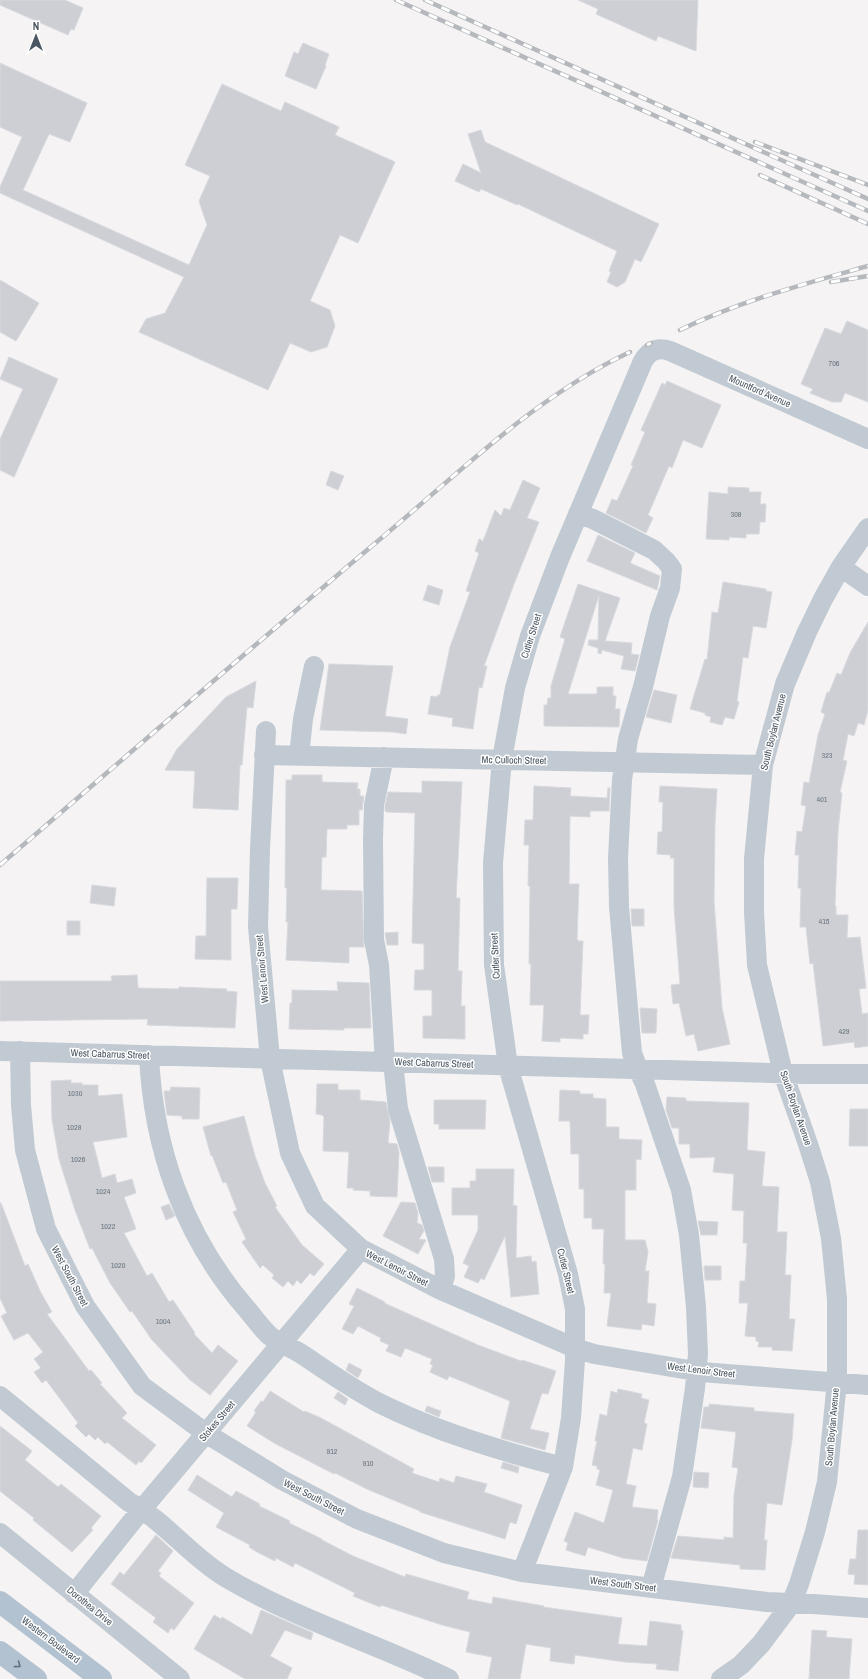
<svg xmlns="http://www.w3.org/2000/svg" width="868" height="1679" viewBox="0 0 868 1679" font-family="'Archivo Narrow',sans-serif">
<style>
.building{fill:#cdcfd5;stroke:#d7d9de}
.lines{fill:none;stroke-linecap:round;stroke-linejoin:round}
.minor{stroke:#c1cad2;stroke-width:20}
.major{stroke:#b3c2d1;stroke-width:22}
.rail-casing{stroke:#b5b8bd;stroke-width:4.5}
.rail{stroke:#fff;stroke-width:3;stroke-dasharray:9;stroke-linecap:butt}
.oneway{stroke:#64717d}
.labels{text-anchor:middle;dominant-baseline:central;stroke-width:3;stroke-linejoin:round;paint-order:stroke}
.number-label{font-size:8px;fill:#6b747e}
.street-label{font-size:10px;fill:#4a5661;stroke:#fff}
</style>
<rect width="100%" height="100%" fill="#f5f3f3"/>
<path class="building" d="M0,0H65L83,8L74,30L71,29L68,35L0,5Z
M578,0H698L696,51L658,36L656,41L596,14L598,9Z
M303,43L329,54L325,65L326,66L316,89L285,76L294,52L298,54Z
M0,63L87,103L70,142L49,134L23,190L189,265L207,225L199,201L210,176L185,165L222,84L281,111L285,102L339,127L335,135L395,162L358,243L340,235L310,301L330,310L335,326L327,347L311,352L290,343L268,390L139,332L146,319L165,313L184,277L0,193V187L22,137L0,127Z
M481,130L485,142L659,224L641,262L635,259L625,282L617,287L607,282L611,272L609,271L617,251L518,204L517,205L481,189L479,192L455,181L463,164L481,173L468,134Z
M0,280L39,303L16,341L0,332Z
M847,321L868,330V402L845,393L841,402H832L810,393L813,389L801,384L825,328L841,334Z
M9,357L58,379L14,477L0,470V439L23,389L0,379Z
M667,381L721,405L702,448L683,440L672,468L669,466L648,515L653,518L646,533L606,513L612,499L617,501L633,466L631,465L645,432L641,430L662,383L665,385Z
M331,471L344,476L338,490L326,485Z
M523,480L540,488L527,518L539,522L514,584L484,666H487L482,688L479,687L473,729L452,726L453,718L428,714L431,696L437,697L438,695H440L450,647L470,592L466,591L479,553L475,551L479,539L483,541L495,510L501,516L504,508L510,510Z
M728,487L749,488V492H761L760,504H766L765,522H760L759,534H746V538L729,537V540L706,539L709,492L728,494Z
M598,535L635,553L630,563L660,576L657,590L587,561Z
M723,582L766,589V591L772,592L766,628L753,626L748,658L743,657L737,701L739,702L734,719L725,717L722,725L710,722L711,717L705,715V713L690,709L705,659L707,660L712,612L718,613Z
M578,584L620,598L605,641L632,643L631,654L639,655L635,671L621,669L624,656L602,650L601,654L598,653V648L588,645L589,640H598L599,595L568,694H597V687H613V696H616L615,709H620L619,727L544,726V705H547L548,698H551V686L565,639L560,637Z
M428,585L443,590L439,605L423,600Z
M868,622V710L864,725L858,723L854,736L848,734L843,760L847,761L840,792L842,793L838,831L835,906H836V915H848L847,938L860,937L866,988L859,989L862,1014L868,1013V1046L855,1048L854,1042L823,1046L813,963L810,964L806,927H800L801,888H798L799,855H795L797,831L802,832L806,806L801,805L804,782L809,783L818,735L825,714L821,712L827,692L829,693L837,673L841,675L850,653Z
M329,664L393,666L385,716L408,719L406,734L393,732L320,730Z
M256,681L253,708L247,707L242,765H240L238,810L193,808L195,771L165,770L177,749L226,697Z
M654,690L677,695L671,723L646,717Z
M292,775H322V782L358,783L357,789H360V796H364L362,810H359V825H347V829H327L326,857H322L321,890L362,891L364,947H349V963L286,960L288,922H286L287,888H285L286,780H292Z
M422,781L462,782L456,898H460L458,971H462L461,1006H465V1039L423,1038V1016H432V990H414L415,970H424V944L412,943L415,813L387,812L385,811V806L388,792L422,793Z
M534,786L571,788L570,796L607,798L608,788H610L609,811H590V817L570,816L569,884H579L577,939L578,941H583L580,1015H589L588,1034H583V1039L560,1038V1042L542,1041L544,1005H530L531,964H529L530,886H528L529,845H524L525,820H533Z
M660,786L717,789L715,824L714,901L722,1008L730,1044L698,1051L694,1034L686,1036L679,1003L673,1004L671,985L680,984L674,907V858H670L671,855L657,854L658,832H662L663,802H659Z
M207,878H238L237,909H231V960L195,959L196,936H206Z
M92,885L116,888L114,906L90,903Z
M631,909H644V926H632Z
M67,921H80V935H67Z
M398,932V945H387L385,933Z
M137,975L138,988L179,989V987L227,989L226,991L237,992L235,1028L147,1025L148,1019L0,1021V981H112L111,976Z
M337,982L369,983L371,1028H344V1030L289,1029L290,1003H292V990L338,991Z
M640,1008L657,1009L656,1033H642Z
M71,1080V1083H82V1085H98V1096L122,1094L127,1137L93,1142L102,1178L115,1174L117,1183L132,1179L136,1193L124,1197L136,1229L124,1233L147,1276L152,1273L169,1302L173,1300L195,1333L194,1334L212,1353L218,1345L238,1361L210,1395L190,1380L152,1340L132,1311L130,1312L110,1283L92,1248L90,1249L75,1210L59,1159L52,1120L51,1081Z
M317,1084H338V1090H360V1100L386,1102L390,1121L388,1143L397,1144L399,1152L397,1197L370,1196V1191L353,1190L354,1188H347L349,1152L323,1151L324,1117L322,1115L316,1114Z
M171,1087L200,1088L199,1119H182V1116L167,1115L164,1091H170Z
M560,1090L580,1091V1094H593V1098L606,1099V1127H619V1139L642,1140L641,1160L636,1159V1190H625V1240H645L648,1252L645,1271H649L647,1303L656,1304L654,1326L642,1324L641,1330L607,1326L611,1293H604L605,1264H603L604,1229H592V1218H584V1189H579V1154H571L570,1121H559Z
M667,1097L686,1098V1101L749,1103L747,1150L765,1152L762,1186L779,1187L777,1232H787L785,1275H791L789,1319H795L792,1351L772,1350V1347H758L759,1342L756,1341V1337L745,1336L748,1303H739L740,1281H745L747,1243H743L744,1211L732,1210L734,1174L713,1172L715,1157L690,1158V1144H679V1128H672L666,1110Z
M434,1100H486L485,1129H439V1124H434Z
M850,1109H868V1146H849Z
M244,1116L255,1156L265,1183L277,1206L275,1207L302,1245L324,1264L314,1276L310,1273L301,1284L297,1280L293,1286L288,1281L283,1287L272,1278L274,1275L263,1265L260,1268L242,1242L246,1239L233,1212L237,1210L226,1182L223,1183L212,1155L211,1156L203,1127Z
M428,1167H444V1182H432Z
M476,1169H514L513,1205L517,1206L516,1258L531,1256L532,1262L536,1261L539,1294L511,1297L505,1236L484,1280L481,1278L478,1283L464,1277L469,1266L463,1263L478,1230V1215H452V1188H470V1181H476Z
M401,1202L415,1203L418,1213L417,1223L422,1225L424,1231L419,1239L426,1240L418,1254L383,1236Z
M0,1203H1L25,1266L28,1264L41,1293L52,1312L47,1314L89,1371L91,1370L102,1383L100,1384L127,1413L122,1418L156,1445L141,1463L139,1461L136,1465L107,1442L105,1444L98,1437L95,1440L89,1434L86,1437L75,1426L78,1423L46,1380L42,1383L34,1372L41,1368L34,1359L43,1352L28,1333L14,1340L1,1316L7,1313L0,1298Z
M169,1204L175,1216L166,1220L161,1207Z
M698,1221L718,1222L717,1235H701Z
M704,1266H721V1280H705Z
M357,1288L385,1302L384,1303L478,1345L521,1361L522,1360L556,1371L548,1394L542,1393L530,1429L549,1433L545,1450L501,1438L510,1401L449,1376L447,1380L430,1372L433,1365L430,1364L432,1359L405,1348L401,1357L386,1351L389,1345L380,1341L381,1338L358,1326L353,1334L342,1329L354,1306L349,1304Z
M349,1363L362,1370L358,1378L346,1370Z
M618,1389L642,1394L641,1398L649,1400L644,1423L647,1424L642,1450L633,1448L626,1484L636,1486L632,1507L658,1510L657,1520H658L647,1561L623,1558L588,1547L585,1556L566,1550L568,1543L564,1541L575,1512L604,1523L613,1490L596,1485L600,1470L597,1469V1466L592,1465L597,1441H595L600,1414L607,1416L611,1391L617,1393Z
M270,1391L304,1412L305,1411L321,1418L414,1469L412,1473L439,1482L440,1478L454,1483L456,1476L487,1484L484,1492L522,1505L516,1524L510,1522L505,1539L420,1512V1511L369,1490L335,1473L334,1474L274,1443L247,1426L256,1412L254,1411L261,1401L263,1402Z
M338,1392L348,1399L345,1405L334,1398Z
M709,1404L754,1408V1411L794,1414L792,1440L782,1505L767,1503L764,1540H767L765,1570L740,1569V1565L671,1558L678,1536L724,1540V1537L733,1538L734,1495L738,1468L732,1467L736,1432L701,1428L704,1407H709Z
M427,1406L441,1411L439,1417L425,1411Z
M0,1426L32,1451L25,1460L58,1487L61,1484L101,1516L91,1528L93,1530L72,1552L33,1520L34,1518L0,1491Z
M503,1462L519,1467L518,1473L501,1468Z
M694,1472L709,1473L708,1488L693,1487Z
M197,1475L232,1497L236,1491L260,1504L259,1506L290,1521L289,1523L322,1539V1540L353,1556L405,1577L406,1574L469,1592L467,1599L492,1604L493,1597L544,1606L543,1607L622,1618L618,1644L647,1646L650,1621L681,1625V1630L683,1631L678,1671L656,1669L657,1664L625,1662L575,1655L574,1664L550,1661L551,1648L526,1644L520,1679H488L492,1657L466,1652L470,1632L442,1625L381,1605L380,1607L353,1596L355,1593L295,1563L293,1567L276,1558L275,1561L257,1552L249,1547L250,1545L216,1527L224,1513L188,1490Z
M858,1530H868V1585L854,1584L855,1575L848,1574L850,1559H856Z
M156,1535L173,1551L158,1571L161,1573L159,1576L194,1603L174,1630L171,1628L168,1633L153,1622L156,1618L111,1584L120,1572L124,1575Z
M261,1610L313,1633L311,1640L285,1630L270,1656L292,1668L287,1679H245L194,1649L214,1615L221,1619L222,1617L252,1635Z
M812,1630L827,1631L826,1637L852,1639L849,1679H809Z"/>
<g class="lines">
<path class="minor" d="M578,514L593,519L654,550L666,561L672,569L670,588L660,616L643,687L628,739L622,780L618,858L619,907L632,1053L638,1069L645,1084L681,1190L689,1235L696,1307L698,1354L695,1388L682,1477L651,1588
M841,567L868,586
M266,731L260,849L258,927L270,1059L290,1153L315,1206L361,1249L441,1290L575,1348L594,1354L701,1372L868,1385
M264,755L763,765
M299,756L303,719L314,666
M384,757L374,805L373,840L374,940L379,965L385,1062
M0,1051L806,1074H868
M20,1051L21,1105L25,1150L46,1229L85,1306L142,1386L207,1434L282,1480L357,1519L444,1553L522,1572L767,1602L813,1604L868,1608
M149,1055C153,1148 184,1236 245,1307C253,1316 261,1328 270,1336C280,1344 293,1348 303,1355C328,1372 352,1389 379,1403C437,1432 500,1451 563,1467
M393,1062L398,1109L444,1259L445,1276L441,1290
M0,1396L129,1502C165,1521 190,1556 225,1577C295,1619 375,1643 449,1679
M0,1533L180,1679
M522,1572L563,1467L571,1418L575,1360V1309L568,1274L508,1066L494,965L493,863L502,759L515,688L530,636L560,557L643,361C650,350 658,347 670,351L868,439
M74,1594L142,1509L361,1249
M721,1679L741,1665L761,1644L791,1604L799,1584L815,1532L827,1482L837,1381V1299L831,1238L820,1182L808,1144L783,1073L757,965L754,912V859L763,765L785,684L807,632L823,599L841,567L868,528"/>
<path class="major" d="M0,1602L101,1679
M0,1652L36,1679"/>
<g class="rail-casing">
<path id="rail" d="M396,0L868,211
M425,0L868,199
M755,142L868,185
M760,175L868,224
M831,282L868,276
M680,330C740,301 804,284 868,266
M647,345L651,343
M0,865C128,755 255,644 385,535C462,470 538,395 630,352"/>
</g>
<use href="#rail" class="rail"/>
</g>
<defs><path id="oneway-chevron" d="M-2-3.5L2.5 0L-2 3.5" fill="none" stroke-width="1.6" stroke-linecap="round" stroke-linejoin="round"/></defs>
<use class="oneway" href="#oneway-chevron" transform="translate(18 1665) rotate(37)"/>
<g class="labels">
<g class="number-label">
<text x="834" y="363">706</text>
<text x="736" y="514">308</text>
<text x="827" y="755">323</text>
<text x="822" y="799">401</text>
<text x="824" y="921">415</text>
<text x="844" y="1031">429</text>
<text x="75" y="1093">1030</text>
<text x="74" y="1127">1028</text>
<text x="78" y="1159">1026</text>
<text x="103" y="1191">1024</text>
<text x="108" y="1226">1022</text>
<text x="118" y="1265">1020</text>
<text x="163" y="1321">1004</text>
<text x="332" y="1451">912</text>
<text x="368" y="1463">910</text>
</g>
<g class="street-label">
<text transform="translate(760 391) rotate(24)">Mountford Avenue</text>
<text transform="translate(531 636) rotate(-72)">Cutler Street</text>
<text transform="translate(773 732) rotate(-76)">South Boylan Avenue</text>
<text transform="translate(514 760) rotate(1)">Mc Culloch Street</text>
<text transform="translate(495 956) rotate(-93)">Cutler Street</text>
<text transform="translate(262 969) rotate(-95)">West Lenoir Street</text>
<text transform="translate(110 1054) rotate(2)">West Cabarrus Street</text>
<text transform="translate(434 1063) rotate(2)">West Cabarrus Street</text>
<text transform="translate(796 1108) rotate(71)">South Boylan Avenue</text>
<text transform="translate(397 1268) rotate(27)">West Lenoir Street</text>
<text transform="translate(566 1271) rotate(76)">Cutler Street</text>
<text transform="translate(70 1276) rotate(62)">West South Street</text>
<text transform="translate(701 1370) rotate(7)">West Lenoir Street</text>
<text transform="translate(217 1421) rotate(-50)">Stokes Street</text>
<text transform="translate(832 1427) rotate(-85)">South Boylan Avenue</text>
<text transform="translate(314 1497) rotate(27)">West South Street</text>
<text transform="translate(623 1584) rotate(7)">West South Street</text>
<text transform="translate(90 1606) rotate(39)">Dorothea Drive</text>
<text transform="translate(51 1640) rotate(37)">Western Boulevard</text>
</g>
</g>
<g transform="translate(36 36)" stroke="#ffffff" stroke-width="3" paint-order="stroke">
<path d="M0-3L7 15L0 10L-7 15Z" fill="#4a5661"/>
<text y="-6" font-size="11" font-weight="bold" text-anchor="middle" fill="#4a5661">N</text>
</g>
</svg>
